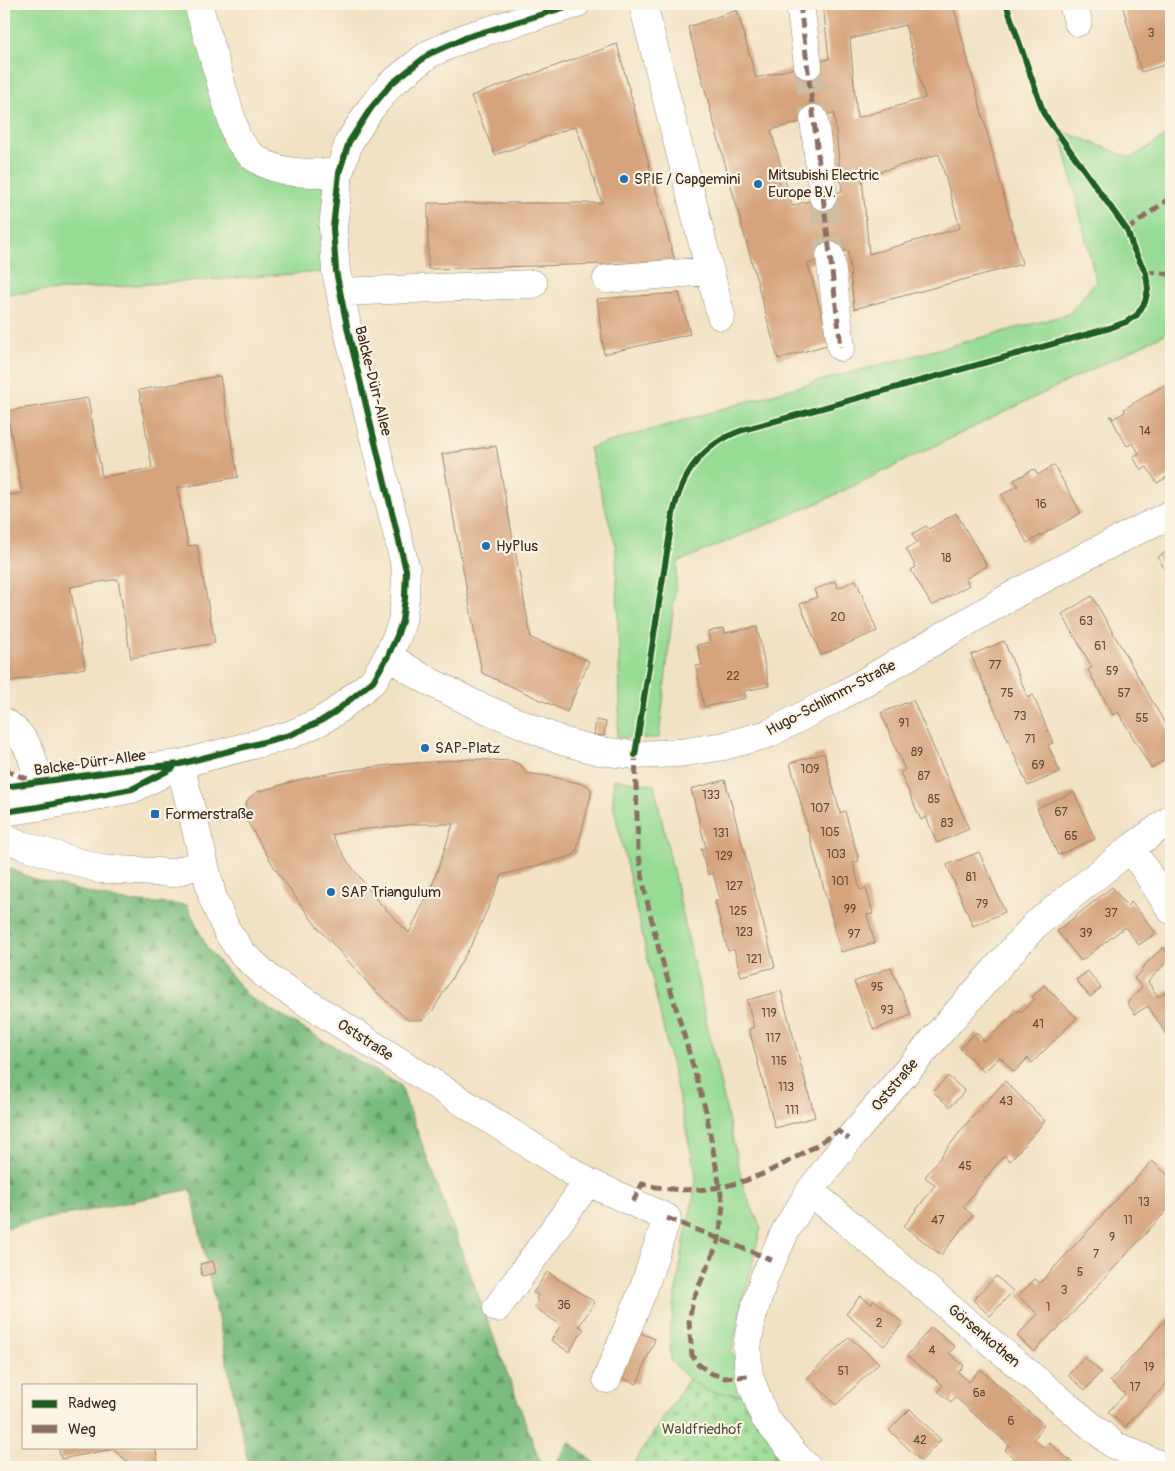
<svg xmlns="http://www.w3.org/2000/svg" width="1175" height="1471" viewBox="0 0 1175 1471" font-family="Pangolin,sans-serif">
<style>
.green{fill:#97dc94;stroke:#698359}
.forest{fill:url(#forest-firs);stroke:#5a734e}
.cemetery{fill:url(#cemetery-stones);stroke:#698359}
.building{fill:#d5a37b;fill-rule:evenodd}
.lines{fill:none;stroke-linecap:round;stroke-linejoin:round}
.minor-tunnel{stroke:#cdbda3;stroke-width:28;stroke-dasharray:28 14;stroke-linecap:butt}
.minor-casing{stroke:#968671;stroke-width:29}
.minor{stroke:#fff;stroke-width:28}
.quiet{stroke:#8d6e63;stroke-width:5;stroke-dasharray:10 5;stroke-linecap:butt}
.cycleway-casing{stroke:#fcf5e5;stroke-width:9}
.cycleway{stroke:#1b5e20;stroke-width:6}
.poi-dot{fill:#1f6fb2;stroke:#fcf5e5;stroke-width:2}
.labels{text-anchor:middle;dominant-baseline:central;stroke-width:4.5;stroke-linejoin:round;paint-order:stroke}
.number-label{font-size:12px;fill:#624835}
.poi-label{font-size:15px;fill:#3b2a1e;stroke:#fcf5e5;text-anchor:start}
.street-label{font-size:15px;fill:#3b2a1e;stroke:#fcf5e5}
.park-label{font-size:15px;fill:#52563c;stroke:#fcf5e5}
</style>
<defs>
<pattern id="forest-firs" width="22" height="20" patternUnits="userSpaceOnUse" patternTransform="scale(1.25)"><rect width="22" height="20" fill="#79bc7e"/><path d="M5 1l3.5 6h-7zM16 11l3.5 6h-7z" fill="#649967"/></pattern>
<pattern id="cemetery-stones" width="16" height="16" patternUnits="userSpaceOnUse" patternTransform="scale(1.25)"><rect width="16" height="16" fill="#97dc94"/><path d="M2 7V4a2 2 0 0 1 4 0v3zM10 15v-3a2 2 0 0 1 4 0v3z" fill="#83bd7f"/></pattern>
</defs>
<rect width="100%" height="100%" fill="#fcf5e5"/>
<filter id="ink" filterUnits="userSpaceOnUse"><feTurbulence type="fractalNoise" baseFrequency=".02" numOctaves="2"/><feDisplacementMap in="SourceGraphic" scale="10" xChannelSelector="R" yChannelSelector="G"/><feConvolveMatrix kernelMatrix="1 2 1 2 8 2 1 2 1" color-interpolation-filters="sRGB"/></filter>
<filter id="wash" filterUnits="userSpaceOnUse"><feTurbulence type="fractalNoise" baseFrequency=".0096" numOctaves="4" result="noise"/><feDisplacementMap in="SourceGraphic" scale="20" xChannelSelector="R" yChannelSelector="G"/><feGaussianBlur stdDeviation="1.12" result="paint"/><feColorMatrix in="noise" values="0 0 0 0 0 0 0 0 0 0 0 0 0 0 0 0 0 1.4 0 .05"/><feComposite in="paint" operator="in"/></filter>
<g filter="url(#wash)">
<rect width="100%" height="100%" fill="#f2e2c4"/>
<path class="green" d="M4,4H198L249,153L339,173L336,271L4,294Z
M1060,130L1131,158L1171,133V331L818,503L678,562L659,738H617L620,699L616,547L589,448L797,387L1069,314L1096,281Z
M614,779L654,785L744,1190L761,1228L731,1352L749,1376L755,1396L709,1392L689,1379L671,1361L670,1330L684,1242L695,1190L696,1174L613,804Z"/>
<path class="forest" d="M4,866L36,880L124,901L187,905L207,948L249,997L400,1085L542,1467H249L191,1189L4,1228Z
M569,1442L600,1467H554Z"/>
<path class="cemetery" d="M689,1379L709,1392L755,1396L807,1467H631Z"/>
<g id="blocks">
<path class="building" d="M823,4H953L1022,264L854,309L848,250L808,264L830,344L778,359L688,27L737,10L756,78L829,59ZM905,25L925,98L857,118L850,39ZM834,113L842,191L792,206L771,130ZM939,154L960,228L869,254L862,177Z
M1122,4H1171V63L1141,72Z
M617,44L675,262L428,269V203H602L576,126L495,155L471,96Z
M679,293L690,334L604,354L597,299Z
M220,376L238,477L177,488L188,546L197,545L215,643L131,658L118,579L70,587L85,668L4,682V496L22,493L7,411L88,398L102,477L152,468L139,390Z
M1166,384L1171,393V475L1157,483L1147,467L1141,470L1133,457L1139,453L1133,443L1127,446L1110,416H1112L1113,419L1125,412L1124,409Z
M496,446L531,638L589,661L567,712L482,673L442,454Z
M1054,465L1081,513L1027,543L1001,495L1018,486L1014,480L1034,469L1038,475Z
M956,513L987,566L965,579L969,585L932,606L911,570L916,567L906,549L917,543L912,534L926,526L929,529Z
M1171,549V581L1158,557Z
M856,580L877,631L821,655L800,604L817,597L814,590L835,581L838,588Z
M1092,596L1171,734V756L1151,768L1118,712L1113,715L1088,670L1092,667L1062,614Z
M757,627L769,686L744,691L746,698L704,707L696,666L702,665L697,645L710,642L708,632L724,628L725,633Z
M1004,641L1028,698L1033,695L1053,743L1048,745L1060,772L1028,786L971,655Z
M913,700L969,829L937,843L926,817L921,820L900,772L905,770L881,713Z
M596,720L606,722L604,736L594,735Z
M824,753L840,813L845,811L859,861L853,863L860,890L866,888L873,914L867,915L875,943L841,952L790,763Z
M471,759L512,761L521,765L526,773L548,776L587,785L591,789V795L576,853L572,856L502,875L473,942L432,1012L422,1020H408L374,990L315,924L276,870L247,821L245,805L249,798L257,792L298,780L341,771L390,765ZM417,824H453L432,886L409,933L377,900L348,862L332,835L348,831Z
M725,780L775,967L741,976L734,949L728,951L715,901L720,899L713,873L708,875L701,849L706,848L691,789Z
M1074,792L1095,839L1058,855L1037,808Z
M979,852L1005,912L973,926L947,865Z
M1112,887L1127,906L1131,902L1133,904L1156,933L1139,945L1125,927L1081,961L1057,931Z
M1163,947L1171,957L1148,982L1158,997L1171,989V1042L1148,1006L1135,1014L1127,1003L1142,987L1134,978L1143,970L1142,968Z
M891,967L911,1015L874,1030L854,982Z
M1088,971L1101,988L1090,997L1076,980Z
M1044,985L1077,1018L1032,1063L1028,1058L1014,1072L1000,1057L984,1072L960,1048L976,1032L985,1042L1019,1010L1021,1012L1035,999L1032,997Z
M781,991L815,1117L775,1128L749,1029L754,1027L747,1000Z
M948,1076L965,1091L950,1107L933,1092Z
M1005,1081L1045,1121L1010,1161L1004,1155L963,1207L973,1215L941,1255L904,1226L935,1185L925,1177L967,1123Z
M1152,1161L1171,1178V1206L1056,1331L1055,1330L1034,1352L1017,1336L1038,1314L1018,1296L1035,1279L1040,1283Z
M213,1261L216,1273L202,1276L200,1264Z
M547,1272L595,1302L579,1326L584,1329L569,1352L551,1340L561,1325L534,1307L538,1301L536,1299L538,1295L533,1293Z
M996,1276L1013,1291L990,1316L973,1300Z
M860,1296L871,1304L874,1300L903,1323L884,1346L846,1314Z
M1171,1314V1379L1125,1427L1108,1412L1125,1394L1110,1381Z
M931,1327L955,1347L949,1353L964,1366L958,1372L969,1382L980,1369L1044,1425L1034,1439L1044,1448L1049,1442L1077,1467H1014L1011,1464L1015,1459L1005,1450L1009,1445L955,1397L951,1402L938,1391L943,1385L907,1356Z
M633,1330L655,1339L637,1384L615,1376Z
M849,1337L879,1363L836,1405L808,1377Z
M1084,1357L1101,1372L1085,1390L1068,1375Z
M910,1409L941,1440L921,1461L889,1430Z
M58,1447H155L159,1467H130L129,1463L113,1449L61,1459Z"/>
</g>
</g>
<g filter="url(#ink)">
<use href="#blocks" fill-opacity="0" stroke="#968671" stroke-width="1"/>
<g class="lines">
<path class="minor-tunnel" d="M808,65L814,119
M823,196L830,256"/>
<g class="minor-casing">
<path id="minor" d="M198,4L237,138C241,142 244,148 249,153C274,176 307,173 339,173
M643,4L721,316
M800,4L808,65
M1073,4L1078,22
M814,119L823,196
M830,256L841,347
M607,279L710,271
M341,292L533,284
M388,656L423,678L476,705L562,741L599,751L635,755L679,753L724,746L768,734L837,698L1015,594L1092,553L1171,514
M4,722C32,739 38,770 38,801
M180,764L213,899L227,931L242,953L270,979L588,1182L667,1218L643,1290L607,1379
M4,787L123,770L180,764L290,735L319,722L335,712L373,681L388,656L397,636L402,621L405,598L406,570L348,331L336,271L333,228L339,173L349,142L371,108L391,84L429,54L467,37L576,4
M4,812L38,807L132,789L165,772
M4,837L22,845L100,869L173,873L204,863
M1131,848L1171,910
M810,1191L1114,1445L1165,1467
M497,1308L588,1182
M807,1467L796,1456L765,1418L749,1376L747,1347L752,1318L764,1278L786,1230L810,1191L849,1139L948,1023L1035,925L1131,848L1171,819"/>
</g>
<use href="#minor" class="minor"/>
<path class="quiet" d="M800,4L841,347
M1127,230L1171,197
M1146,273L1158,272L1171,275
M635,751L638,850L645,892L658,946L706,1111L723,1205L719,1240L693,1300L689,1322L692,1355L698,1364L710,1373L725,1378L749,1376
M4,770L33,781
M633,1202L642,1184C720,1203 775,1173 838,1131L849,1139
M667,1218L772,1260"/>
<g class="cycleway-casing">
<path id="cycleway" d="M635,755L673,514C682,473 702,444 743,430L1110,328L1126,322L1137,315L1145,302L1148,289L1146,273L1133,248L1127,230L1044,114L1006,4
M4,787L123,770L180,764L290,735L319,722L335,712L373,681L388,656L397,636L402,621L405,598L406,570L348,331L336,271L333,228L339,173L349,142L371,108L391,84L429,54L467,37L576,4
M4,812L38,807L132,789L173,768"/>
</g>
<use href="#cycleway" class="cycleway"/>
</g>
</g>
<g class="poi-dot">
<circle cx="624" cy="179" r="5"/>
<circle cx="758" cy="184" r="5"/>
<circle cx="486" cy="546" r="5"/>
<circle cx="425" cy="748" r="5"/>
<rect x="150" y="809" width="10" height="10" rx="2.5"/>
<circle cx="331" cy="892" r="5"/>
</g>
<g class="labels">
<g class="number-label">
<text x="1151" y="33">3</text>
<text x="1145" y="431">14</text>
<text x="1041" y="504">16</text>
<text x="946" y="558">18</text>
<text x="838" y="617">20</text>
<text x="1086" y="621">63</text>
<text x="1100" y="646">61</text>
<text x="995" y="665">77</text>
<text x="1112" y="671">59</text>
<text x="733" y="676">22</text>
<text x="1007" y="693">75</text>
<text x="1124" y="693">57</text>
<text x="1020" y="716">73</text>
<text x="1142" y="718">55</text>
<text x="904" y="723">91</text>
<text x="1030" y="739">71</text>
<text x="917" y="752">89</text>
<text x="1038" y="765">69</text>
<text x="810" y="769">109</text>
<text x="924" y="776">87</text>
<text x="711" y="795">133</text>
<text x="934" y="799">85</text>
<text x="820" y="808">107</text>
<text x="1061" y="812">67</text>
<text x="947" y="823">83</text>
<text x="830" y="832">105</text>
<text x="721" y="833">131</text>
<text x="1071" y="836">65</text>
<text x="836" y="854">103</text>
<text x="724" y="856">129</text>
<text x="971" y="877">81</text>
<text x="840" y="881">101</text>
<text x="734" y="886">127</text>
<text x="982" y="904">79</text>
<text x="850" y="909">99</text>
<text x="738" y="911">125</text>
<text x="1111" y="913">37</text>
<text x="744" y="932">123</text>
<text x="1086" y="933">39</text>
<text x="854" y="934">97</text>
<text x="754" y="959">121</text>
<text x="877" y="987">95</text>
<text x="887" y="1010">93</text>
<text x="769" y="1013">119</text>
<text x="1038" y="1024">41</text>
<text x="773" y="1038">117</text>
<text x="779" y="1061">115</text>
<text x="786" y="1087">113</text>
<text x="1006" y="1101">43</text>
<text x="792" y="1110">111</text>
<text x="965" y="1166">45</text>
<text x="1144" y="1202">13</text>
<text x="938" y="1220">47</text>
<text x="1128" y="1220">11</text>
<text x="1112" y="1237">9</text>
<text x="1096" y="1254">7</text>
<text x="1080" y="1272">5</text>
<text x="1064" y="1290">3</text>
<text x="564" y="1305">36</text>
<text x="1048" y="1307">1</text>
<text x="879" y="1323">2</text>
<text x="932" y="1350">4</text>
<text x="1149" y="1367">19</text>
<text x="843" y="1371">51</text>
<text x="1135" y="1387">17</text>
<text x="979" y="1393">6a</text>
<text x="1011" y="1421">6</text>
<text x="920" y="1440">42</text>
</g>
<g class="poi-label">
<text x="768" y="175">Mitsubishi Electric<tspan x="768" dy="17">Europe B.V.</tspan></text>
<text x="634" y="179">SPIE / Capgemini</text>
<text x="496" y="546">HyPlus</text>
<text x="435" y="748">SAP-Platz</text>
<text x="165" y="814">Formerstraße</text>
<text x="341" y="892">SAP Triangulum</text>
</g>
<g class="street-label">
<text transform="translate(373 381) rotate(76)">Balcke-Dürr-Allee</text>
<text transform="translate(831 698) rotate(-28)">Hugo-Schlimm-Straße</text>
<text transform="translate(90 763) rotate(-8)">Balcke-Dürr-Allee</text>
<text transform="translate(365 1040) rotate(33)">Oststraße</text>
<text transform="translate(895 1085) rotate(-50)">Oststraße</text>
<text transform="translate(984 1336) rotate(40)">Görsenkothen</text>
</g>
<g class="park-label">
<text x="702" y="1429">Waldfriedhof</text>
</g>
</g>
<rect width="1175" height="1471" fill="none" stroke="#fcf5e5" stroke-width="20"/>
<rect x="22" y="1384" width="175" height="65" fill="#fcf5e5" stroke="#afa495"/>
<rect x="32" y="1400" width="25" height="8" fill="#1b5e20" stroke="#afa495"/>
<text x="68" y="1408" font-size="15" fill="#3b2a1e">Radweg</text>
<rect x="32" y="1425" width="25" height="8" fill="#8d6e63" stroke="#afa495"/>
<text x="68" y="1434" font-size="15" fill="#3b2a1e">Weg</text>
</svg>
